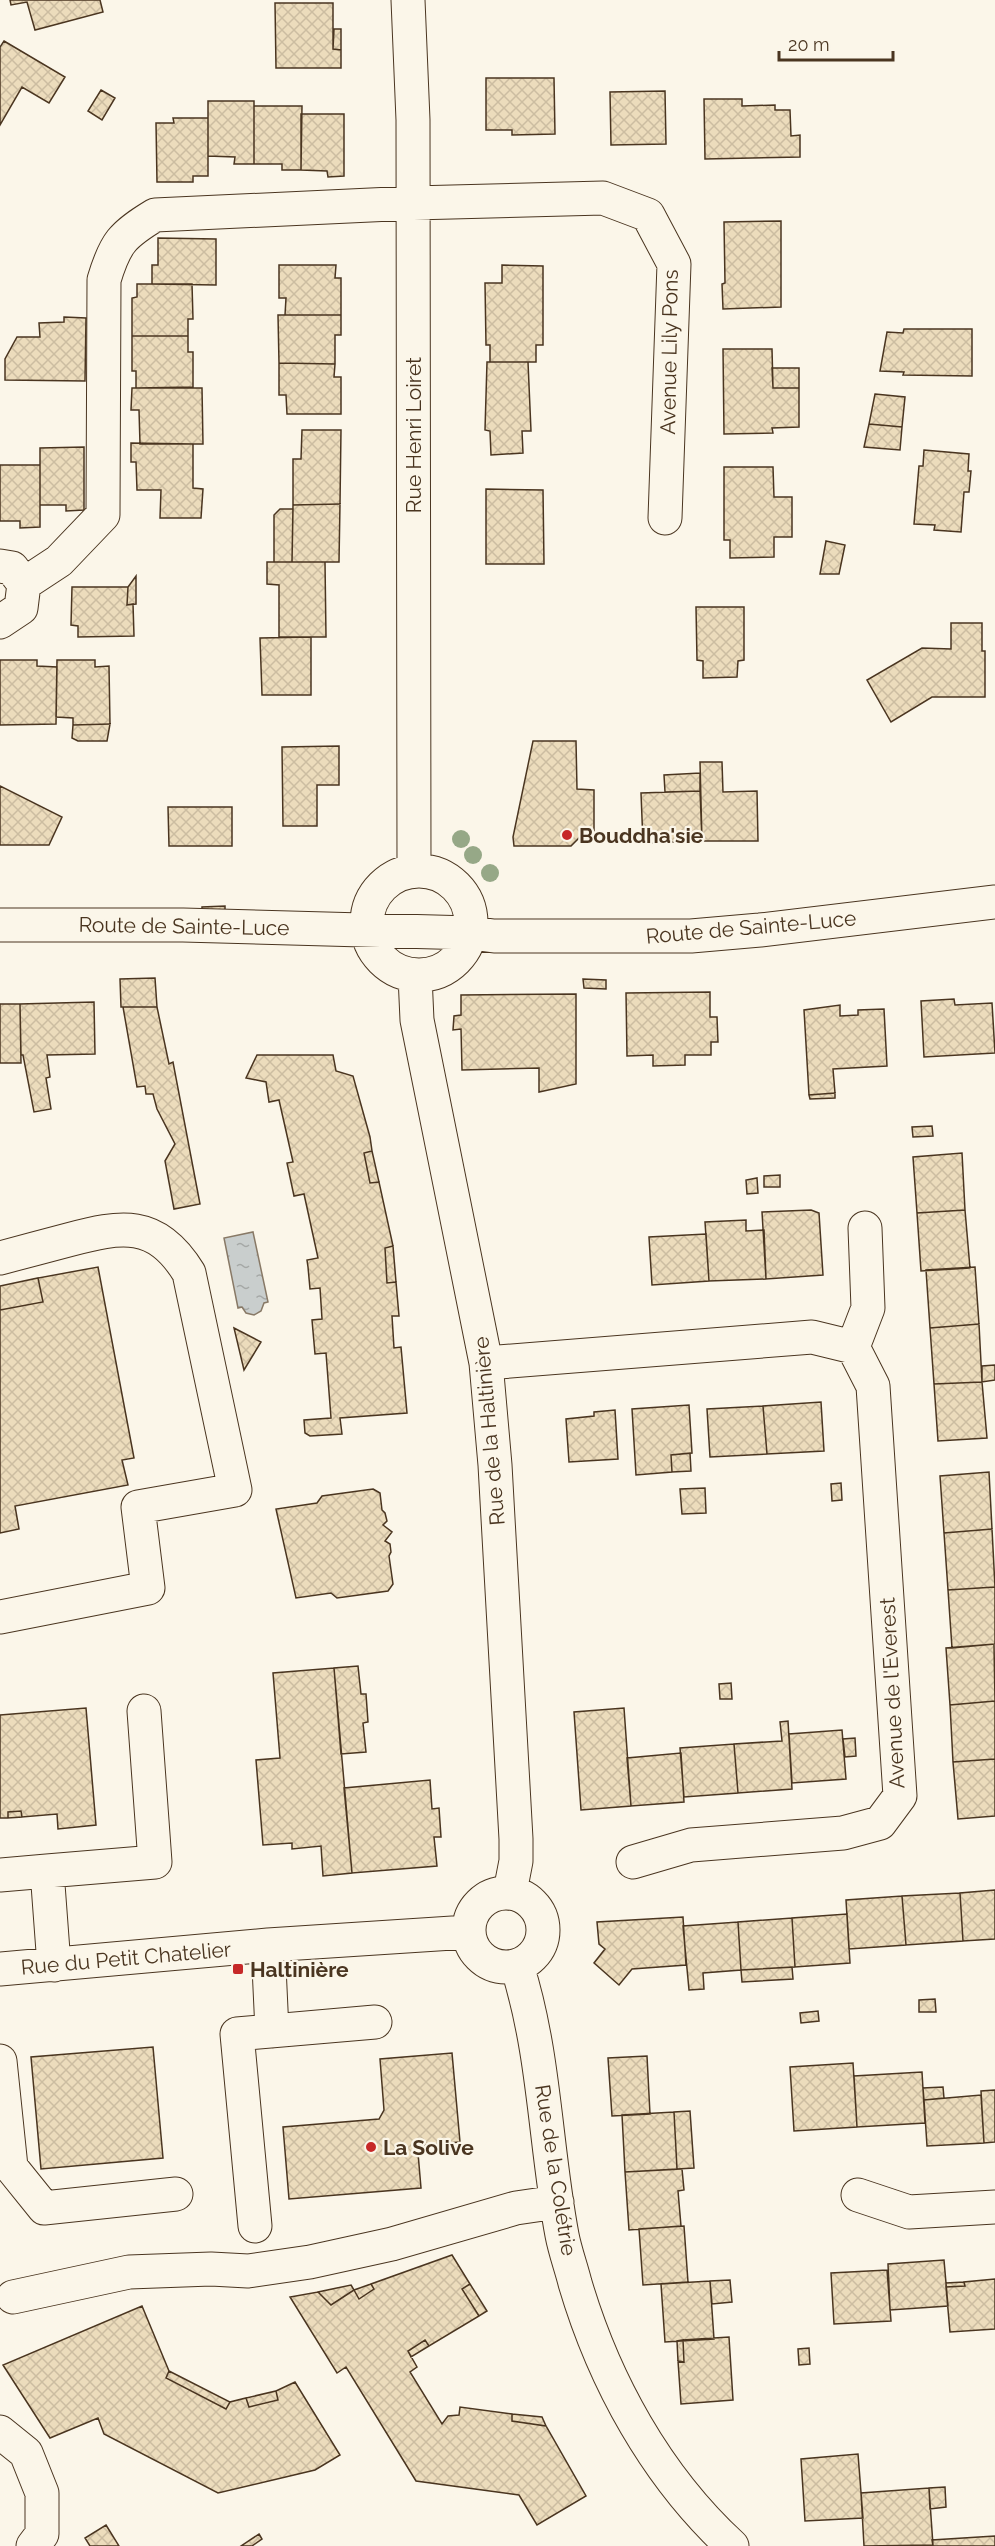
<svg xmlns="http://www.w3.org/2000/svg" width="995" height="2546" viewBox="0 0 995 2546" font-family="Raleway,sans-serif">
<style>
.water{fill:url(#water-ripples);stroke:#887966;stroke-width:1.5}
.building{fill:url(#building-cross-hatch);stroke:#4a3520;stroke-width:1.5}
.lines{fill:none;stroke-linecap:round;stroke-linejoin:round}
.minor-casing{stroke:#4a3520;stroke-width:35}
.minor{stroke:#fbf6e9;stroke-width:33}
.tree{fill:#96a887}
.poi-dot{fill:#c62828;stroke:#fbf6e9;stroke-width:2}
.labels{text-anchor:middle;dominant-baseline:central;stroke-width:4.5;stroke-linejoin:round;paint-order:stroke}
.street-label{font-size:21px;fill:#4a3520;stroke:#fbf6e9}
.poi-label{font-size:21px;font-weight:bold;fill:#4a3520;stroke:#fbf6e9;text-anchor:start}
</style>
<defs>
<pattern id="water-ripples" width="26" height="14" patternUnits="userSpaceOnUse" patternTransform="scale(1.5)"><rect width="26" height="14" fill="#c9cecd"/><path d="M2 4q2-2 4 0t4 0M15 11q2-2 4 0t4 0" fill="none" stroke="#a5a8a6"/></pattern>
<pattern id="building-cross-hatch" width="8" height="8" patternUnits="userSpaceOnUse" patternTransform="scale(1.5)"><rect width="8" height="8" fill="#ecdcbc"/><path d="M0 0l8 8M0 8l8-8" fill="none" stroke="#ccbda1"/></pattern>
</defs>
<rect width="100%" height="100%" fill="#fbf6e9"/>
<path class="water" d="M253,1232L268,1302L264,1303L261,1311L254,1315L246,1313L242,1307L238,1308L224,1238Z"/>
<path class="building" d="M10,0H100L103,12L35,30L27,2L11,5Z
M275,3H333V49L341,50V68H276Z
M334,29H341V50L333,49Z
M4,41L65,77L49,103L22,87L0,125V47Z
M486,78H554L555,134L512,135V130H486Z
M101,90L115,98L102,120L88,111Z
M665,91L666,144L611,145L610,92Z
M704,99H742V106L775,105V110H790L791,136L800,135V157L705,159Z
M208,101H254V164H234L235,157L208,156Z
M254,106H302L301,170H282V164H254Z
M301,114H344V176L328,177L327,171L301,170Z
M173,118H208V176H193V182H157L156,123H174Z
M781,221V307L723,309L722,284L725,283L724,222Z
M158,238L216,239V285L152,284V265H158Z
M279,265H336L335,278H341V315H285L286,298H279Z
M502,265L543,266V345H536V362H490V345H486L485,283H502Z
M137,284H192L193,319H188V336H132V298L137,297Z
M278,315H341V335H335V364L279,363Z
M64,317L86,318L85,381L5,380V359L17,337H40L39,323L64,322Z
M904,329H972V376L903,375L904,372L880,371L887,332L903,333Z
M132,336H188V352H193V387L136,388V371H132Z
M723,349H772L773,388H799V427L772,428L773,433L724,434Z
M487,362H528L531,431H522L523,453L491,455L490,431L485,430Z
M279,363L335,364L334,377H341V414H287L286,395H279Z
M772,368H799V388H773Z
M132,388H202L203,444H140L139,410H131Z
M875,394L905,397L902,427L869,424Z
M869,424L902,427L900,450L864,447Z
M302,430H341L340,504L293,505V459H301Z
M131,443L193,444V488L203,489L201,518H160L161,490H137L136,462H131Z
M84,447V510L66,511V505H40V448Z
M924,450L969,454L968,471H971L969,492H964L961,532L934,530L935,525L914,524L919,466H923Z
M0,465H40V527L20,528V521H0Z
M724,467H773L774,497H792V537H774V557L730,558V540H724Z
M486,489L543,490L544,564H486Z
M340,504L339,562H292L293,505Z
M280,509H293L292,562H274V515Z
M826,541L845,545L839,574H820Z
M267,562H325L326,637H279V585L267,584Z
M136,576V604L127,605L128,587Z
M72,587H128L127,605L133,604L134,636L78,637V626L71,625Z
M696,607H744V660L738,661L737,677L703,678V661L697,660Z
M951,623H982V651H985V697H932L891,722L867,680L922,648L951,649Z
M311,637V695H262L260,638Z
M0,660H37V666L57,667L56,724L0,725Z
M57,660H95V667L109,666L110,724L73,725V718L56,717Z
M110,724L107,741H78L72,738L73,725Z
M533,741H576L577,789L594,790V836H581L571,846H514L513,837Z
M339,746V785H317V826H283L282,747Z
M700,762H722L723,792L757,791L758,841H702Z
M700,773V791L665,792L664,775Z
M0,786L62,817L49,845H0Z
M700,791L702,841L643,843L641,793Z
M168,807H232V846H169Z
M225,906V915H202V907Z
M155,978L157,1007H121L120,979Z
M583,979L606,980V989L584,988Z
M710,992V1017H717L718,1042H711V1055H685V1065L653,1066V1055L627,1056L626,993Z
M576,994V1084L539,1092V1068L462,1070L461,1029L453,1030L454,1016L461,1015V995Z
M954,999L955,1005L992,1003L995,1053L924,1057L921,1001Z
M94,1002L95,1054L47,1055L50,1077L46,1078L51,1109L34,1112L23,1055H21L20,1004Z
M0,1004H20L21,1063H0Z
M840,1005V1016L858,1015V1010L884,1009L887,1066L833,1069L835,1093L809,1095L804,1010Z
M123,1007H157L169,1064L173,1062L200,1204L174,1209L165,1161L175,1144L157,1109L153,1094H146L145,1086L137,1087Z
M257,1055H333L336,1071L353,1076L370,1137L372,1151L364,1153L370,1183L379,1182L393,1246L385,1248L387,1283L396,1282L399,1316H392L394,1348L401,1347L407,1413L340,1418L342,1434L310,1436L305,1433L304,1420L331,1418L326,1353L315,1354L312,1320L322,1319L320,1288L310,1289L308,1267L307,1260L318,1258L304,1194L294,1196L287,1163L293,1162L279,1100L269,1102L266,1082L246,1078Z
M835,1093V1098L810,1099L809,1095Z
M932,1126L933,1136L913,1137L912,1127Z
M372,1151L379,1182L370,1183L364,1153Z
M962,1153L965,1210L917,1213L913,1157Z
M780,1175V1187H764V1176Z
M757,1178L758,1193L747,1194L746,1180Z
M811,1210L819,1213L823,1275L766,1279L762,1212Z
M965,1210L970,1268L921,1271L917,1213Z
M746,1220V1231L764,1230L766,1279L709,1281L705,1222Z
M706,1234L709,1281L652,1285L649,1237Z
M393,1246L396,1282L387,1283L385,1248Z
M98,1267L134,1458L122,1460L128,1485L15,1506L19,1529L0,1533V1310L43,1302L38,1278Z
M975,1267L979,1324L930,1328L926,1270Z
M38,1278L43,1302L0,1310V1286Z
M979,1324L982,1382L934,1384L930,1328Z
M234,1328L261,1342L244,1370Z
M995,1365V1380L982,1382V1366Z
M982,1382L987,1438L938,1441L934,1384Z
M821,1402L824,1451L767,1454L763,1406Z
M689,1405L692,1453L671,1455L672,1472L636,1475L632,1409Z
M763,1406L767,1454L710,1457L707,1409Z
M615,1410L618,1459L569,1462L566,1419L594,1416V1412Z
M690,1453L691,1471L672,1472L671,1455Z
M989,1472L992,1529L944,1533L940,1476Z
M841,1483L842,1500L832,1501L831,1484Z
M705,1488L706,1513L682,1514L680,1489Z
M373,1489L380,1493L382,1510L385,1513L387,1521L383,1525L392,1532L385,1541L390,1544L391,1552L389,1556L393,1584L388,1591L337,1598L331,1593L296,1598L276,1509L317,1503L322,1496Z
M992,1529L995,1587L948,1590L944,1533Z
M995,1587V1644L952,1648L948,1590Z
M994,1644L995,1701L950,1705L946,1648Z
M358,1666L361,1694H366L368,1722L363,1723L366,1752L341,1754L334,1668Z
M334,1668L352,1873L323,1876L321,1846L292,1849V1843L263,1845L256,1760L280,1758L273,1673Z
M731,1683L732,1699H720L719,1684Z
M995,1701V1759L953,1762L950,1705Z
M86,1708L96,1825L58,1829L57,1814L22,1817L21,1811L8,1812V1818H0V1715Z
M624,1708L631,1806L581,1810L574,1712Z
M788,1721L792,1789L738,1793L734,1744L782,1741L780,1722Z
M842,1730L846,1779L792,1783L789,1734Z
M855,1738L856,1756L845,1757L843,1739Z
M734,1744L738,1793L684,1797L680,1748Z
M681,1753L684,1802L631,1806L627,1758Z
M995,1759V1816L958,1819L953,1762Z
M430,1780L432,1809L439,1808L441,1837H434L437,1866L352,1873L344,1788Z
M21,1811L22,1817L8,1818V1812Z
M995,1890V1939L963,1941L960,1893Z
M960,1893L963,1941L906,1945L902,1896Z
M902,1896L906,1945L849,1949L846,1900Z
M847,1914L850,1963L795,1967L792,1918Z
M683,1917L686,1965L632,1969L619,1985L594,1963L605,1949L599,1944L597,1922Z
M792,1918L795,1967L741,1970L738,1922Z
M738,1922L741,1970L703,1973L704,1989L689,1990L683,1926Z
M792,1967L793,1979L742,1982L741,1970Z
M935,1999L936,2012H919V2000Z
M818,2011L819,2021L801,2023L800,2013Z
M153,2047L163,2158L41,2169L31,2057Z
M452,2053L460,2142L424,2145L418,2153L421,2188L289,2199L283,2127L379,2119L384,2110L380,2059Z
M647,2056L650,2114L612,2116L608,2058Z
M853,2063L857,2127L794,2131L790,2067Z
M922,2072L925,2123L857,2127L854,2076Z
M943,2087L944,2098L924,2100L923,2088Z
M995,2090V2142L984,2143L981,2091Z
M981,2095L984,2143L927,2146L924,2100Z
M690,2111L694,2168L677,2169L674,2112Z
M674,2112L677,2169L625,2172L622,2115Z
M682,2169L684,2190L678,2191L681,2226L629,2230L625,2172Z
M684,2226L688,2282L643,2285L639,2229Z
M452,2255L470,2284L462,2289L479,2316L429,2346L425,2340L408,2351L417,2367L410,2372L442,2424L448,2416L459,2415L460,2407L512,2414V2421L546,2426L586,2496L537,2525L519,2495L416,2481L346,2367L337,2373L290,2297L318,2292L331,2305L354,2290L359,2299L374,2289L371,2284Z
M944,2260L948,2306L890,2310L888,2264Z
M887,2270L891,2321L834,2324L831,2273Z
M995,2279V2329L950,2332L946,2287L965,2286L964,2282Z
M730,2280L732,2302L712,2304L710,2281Z
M710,2281L714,2339L665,2342L661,2284Z
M964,2282L965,2286L946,2287V2283Z
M371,2284L374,2289L359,2299L354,2290Z
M470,2284L487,2311L479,2316L462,2289Z
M351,2285L354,2290L331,2305L318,2292Z
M142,2306L169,2371L166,2378L226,2409L230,2402L246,2398L249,2407L278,2400L276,2391L295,2382L340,2455L315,2470L218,2493L104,2434L98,2418L50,2438L3,2365Z
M729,2337L733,2400L681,2404L678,2361L684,2362L683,2340Z
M425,2340L429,2346L411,2357L408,2351Z
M683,2340L684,2362L678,2361L677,2341Z
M809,2348L810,2364L799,2365L798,2349Z
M169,2371L230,2402L226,2409L166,2378Z
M276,2391L278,2400L249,2407L246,2398Z
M512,2414L542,2417L546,2426L512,2421Z
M858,2454L863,2518L805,2521L801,2459Z
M945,2487L946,2507L930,2509L929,2488Z
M929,2488L933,2545L864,2546L861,2493Z
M106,2525L119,2546H90L85,2538Z
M259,2534L262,2539L252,2546H241Z
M995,2536V2546H933L932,2540Z"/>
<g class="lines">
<g class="minor-casing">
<path id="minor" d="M408,0L413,120L414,871
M0,566L12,568L24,584L21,608L0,622
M24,584L59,561L103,515L104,280C115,243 122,235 155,215L413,203L603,198L648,215L674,264L665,518
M367 923a52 52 0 1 1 104 0a52 52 0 1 1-104 0Z
M0,925H183L471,933L494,936H691L760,930L995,902
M415,976L417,1020L486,1363L495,1465L516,1839V1861L510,1892
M0,1258C23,1252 45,1246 68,1240C121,1226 156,1219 189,1273L235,1490L138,1507L148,1588L0,1617
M486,1363L812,1337L853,1347
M633,1862L691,1845L843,1833L880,1823L900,1796L873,1386L853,1347L868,1308L865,1228
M0,1875L47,1871
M469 1930a37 37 0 1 1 74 0a37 37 0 1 1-74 0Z
M268,1945L272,2031
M54,1965L47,1871L155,1862L144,1711
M517,1966C545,2054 545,2145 562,2235C565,2251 571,2267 575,2283C604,2381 656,2476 732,2546
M0,1969L268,1945L468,1932
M0,2061L11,2167L44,2208L176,2194
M858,2195L909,2212L995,2207
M255,2226L237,2034L375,2022
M13,2297L129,2272L211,2269L248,2271L310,2262L392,2244L516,2208L557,2202
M0,2432L26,2453L42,2493V2534L33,2546"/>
</g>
<use href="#minor" class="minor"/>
</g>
<g class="tree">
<circle cx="461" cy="839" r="9"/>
<circle cx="473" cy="855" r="9"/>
<circle cx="490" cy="873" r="9"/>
</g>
<g class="poi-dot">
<circle cx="567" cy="835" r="6"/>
<rect x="232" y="1963" width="12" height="12" rx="3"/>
<circle cx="371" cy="2147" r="6"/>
</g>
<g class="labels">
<g class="street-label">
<text transform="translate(669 352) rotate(-89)">Avenue Lily Pons</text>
<text transform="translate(413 435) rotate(-90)">Rue Henri Loiret</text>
<text transform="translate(184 926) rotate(1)">Route de Sainte-Luce</text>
<text transform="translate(751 927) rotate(-5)">Route de Sainte-Luce</text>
<text transform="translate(489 1431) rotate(-95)">Rue de la Haltinière</text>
<text transform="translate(892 1693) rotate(-93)">Avenue de l'Everest</text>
<text transform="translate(126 1958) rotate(-5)">Rue du Petit Chatelier</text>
<text transform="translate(556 2170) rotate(81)">Rue de la Colétrie</text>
</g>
<g class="poi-label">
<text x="579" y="835">Bouddha'sie</text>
<text x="250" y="1969">Haltinière</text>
<text x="383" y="2147">La Solive</text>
</g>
</g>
<path d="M779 51v9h114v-9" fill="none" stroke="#4a3520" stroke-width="3"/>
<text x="788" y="51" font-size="18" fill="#4a3520" stroke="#fbf6e9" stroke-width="4.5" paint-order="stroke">20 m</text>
</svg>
